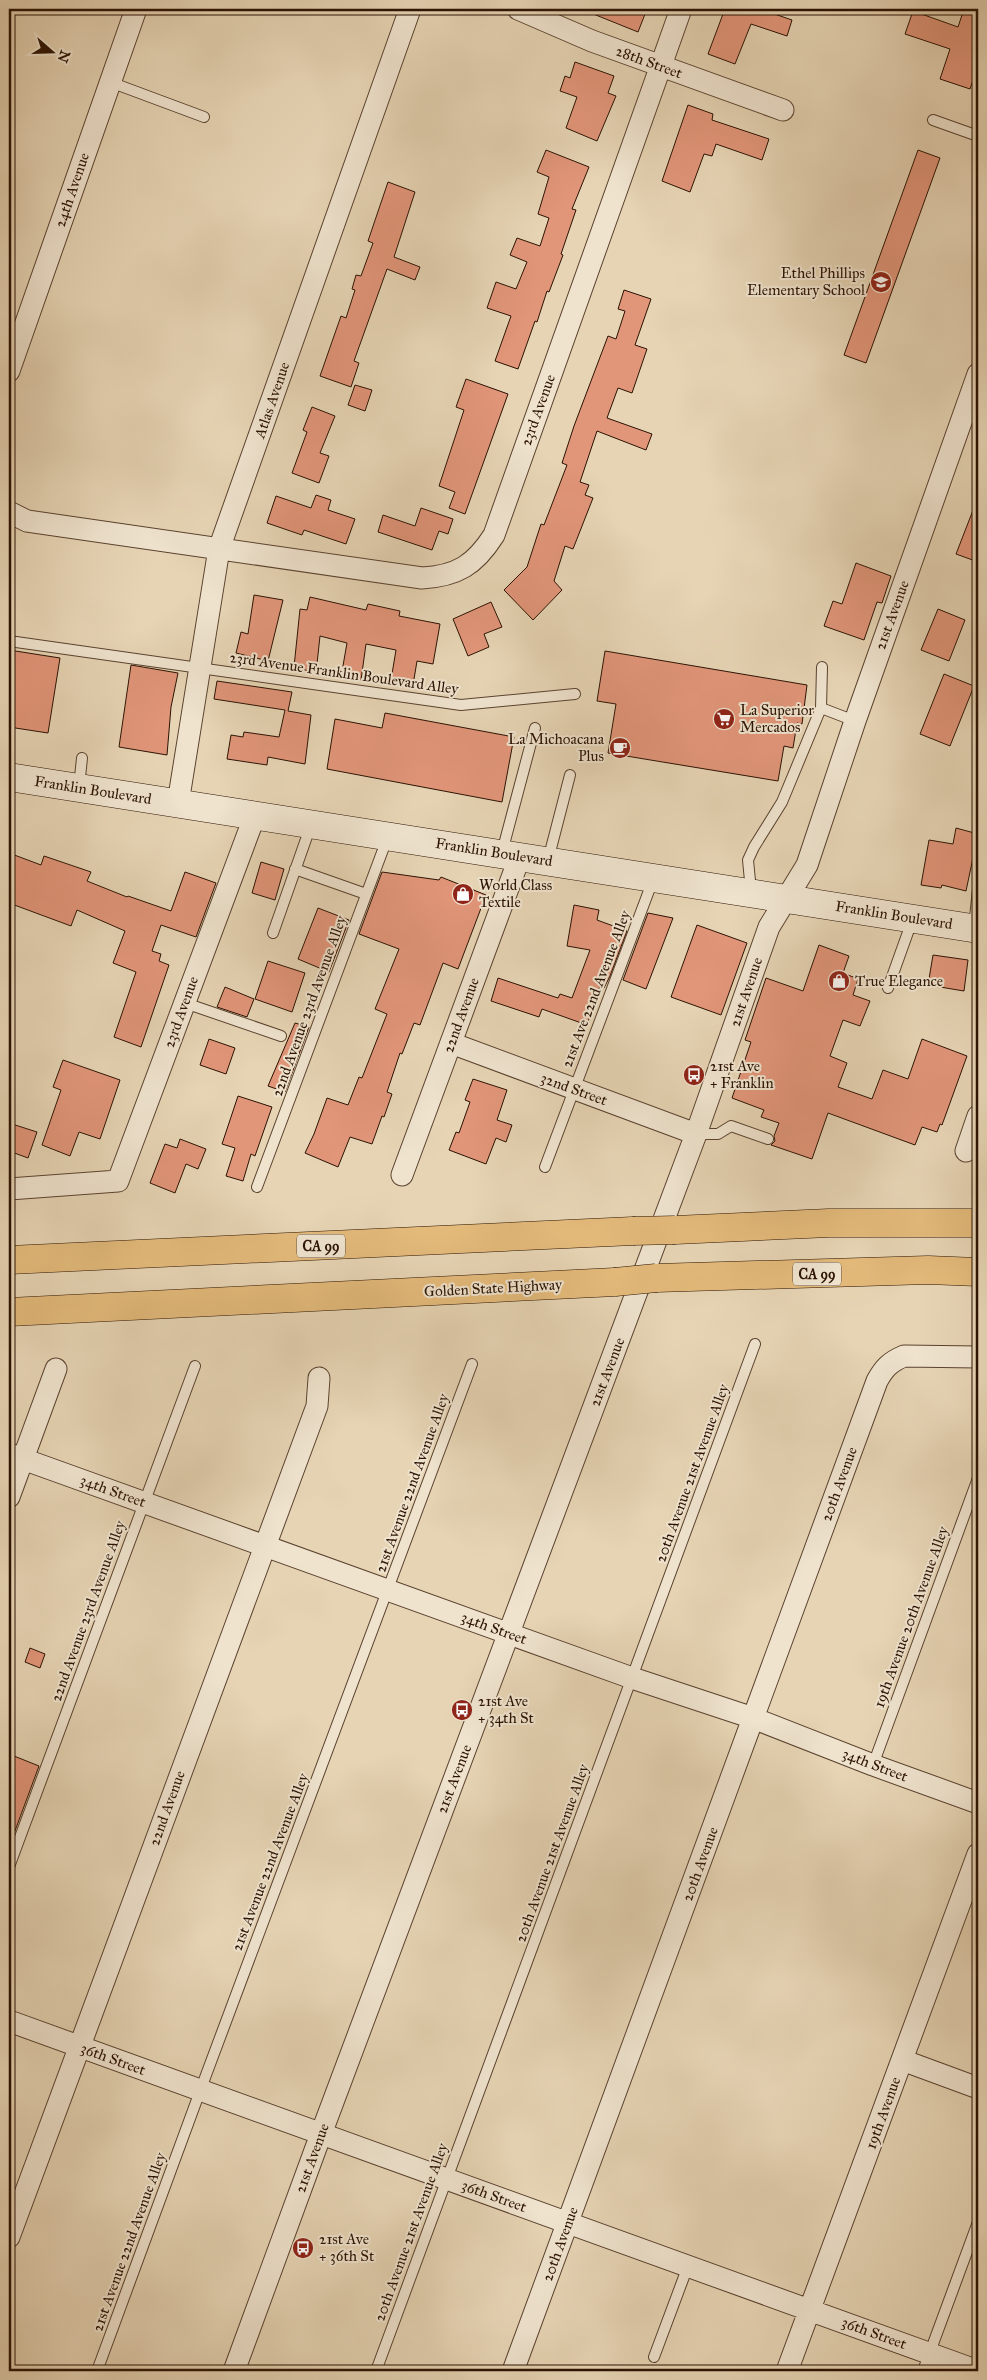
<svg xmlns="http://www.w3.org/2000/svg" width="987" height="2380" viewBox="0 0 987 2380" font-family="'IM FELL Great Primer',serif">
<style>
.building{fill:#e19579;stroke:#2b1203}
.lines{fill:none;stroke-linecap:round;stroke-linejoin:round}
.service-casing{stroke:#5a422f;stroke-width:12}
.minor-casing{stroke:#5a422f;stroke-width:23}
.secondary-casing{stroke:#2b1203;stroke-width:29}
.motorway-casing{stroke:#2b1203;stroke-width:29}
.service{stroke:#efe3ce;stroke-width:10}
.minor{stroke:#efe3ce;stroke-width:21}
.secondary{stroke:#efe3ce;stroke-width:28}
.motorway{stroke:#e3ba7a;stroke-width:28}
.motorway-bridge-casing{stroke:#2b1203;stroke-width:29;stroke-linecap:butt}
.motorway-bridge{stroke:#e3ba7a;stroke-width:28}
.labels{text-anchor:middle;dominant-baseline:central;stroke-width:4;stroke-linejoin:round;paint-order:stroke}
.shield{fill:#efe3ce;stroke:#665140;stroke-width:1}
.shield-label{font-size:14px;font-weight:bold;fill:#2b1203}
.street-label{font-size:15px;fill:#2b1203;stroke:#efe3ce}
.poi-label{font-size:15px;fill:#2b1203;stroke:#efe3ce;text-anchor:start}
</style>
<rect width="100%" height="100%" fill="#e6d4b4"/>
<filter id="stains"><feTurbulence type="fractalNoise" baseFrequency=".004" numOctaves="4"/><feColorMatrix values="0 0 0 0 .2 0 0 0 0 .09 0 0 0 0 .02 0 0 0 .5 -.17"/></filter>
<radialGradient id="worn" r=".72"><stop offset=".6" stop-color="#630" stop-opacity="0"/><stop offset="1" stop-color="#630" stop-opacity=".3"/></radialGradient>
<path class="building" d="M581,9H647L638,32Z
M715,9H760L792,20L787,36L751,24L735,64L708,54L723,14L714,11Z
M964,9H978V65L970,89L940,79L950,49L905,34L913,11L958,27Z
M575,62L614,76L608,93L616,96L597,141L566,128L577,97L560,91L565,76L570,78Z
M688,105L713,114L712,120L769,139L762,160L716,144L712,156L704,154L690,192L662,181Z
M546,150L589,167L572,209L576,210L561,254L563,255L549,292L547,291L537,322L535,321L518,369L495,361L511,316L487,308L496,282L516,289L527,262L510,255L517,238L540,246L549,218L538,214L549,177L537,172Z
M918,150L940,158L866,363L844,355Z
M388,182L415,192L394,257L420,267L415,280L387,269L354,361L359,363L351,387L320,376L341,316L346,318L355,290L352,289L356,275L361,276L373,243L368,241Z
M624,290L651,299L635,345L647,349L632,393L618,388L607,418L652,434L646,450L597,431L580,482L589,485L585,495L593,498L573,549L565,546L554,581L562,590L533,620L504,590L527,567L541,524L544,525L567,465L562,463L574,426L608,336L616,339L625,311L618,309Z
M466,379L508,394L465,514L449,508L455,492L439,486L464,410L456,407Z
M355,385L372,390L365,411L348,405Z
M312,407L335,416L320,453L329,456L319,483L292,473L307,432L303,430Z
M316,495L331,500L328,510L355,519L346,544L304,530L302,535L267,523L276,496L311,508Z
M977,500H978V562L956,554Z
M421,508L453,519L448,534L439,531L432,550L378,532L383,515L415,526Z
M856,563L891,576L882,603L877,602L864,640L824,626L833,601L842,604Z
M254,595L283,600L268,661L236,653L241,632L248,634Z
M310,597L366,610L368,604L400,611L399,616L440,624L433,664L417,661L413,685L391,680L396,650L366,644L361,680L341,677L347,643L320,636L316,673L294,667L300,609L307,610Z
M491,602L502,627L484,634L489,647L468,656L453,619Z
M938,609L965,620L949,661L921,650Z
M9,650L60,658L48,733L9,727Z
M605,651L807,685L802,724L797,723L793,748L784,746L778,781L608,753L616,704L597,701Z
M131,665L178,673L171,707L167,755L119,747Z
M944,674L974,686L950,746L920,734Z
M217,681L292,692L288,711L311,715L305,764L268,757L267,765L227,759L231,735L243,737L244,732L279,737L285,710L214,699Z
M385,713L514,737L502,802L327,769L335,719L382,728Z
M956,828L978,834L966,891L942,885L941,888L921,885L929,840L953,844Z
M9,853L41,865L44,856L91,872L87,881L127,897L128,896L171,911L185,872L216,883L196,937L161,925L152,951L161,954L159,961L169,965L141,1047L114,1037L136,972L113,963L125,931L77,910L71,926L9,903Z
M261,862L284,869L275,900L252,893Z
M382,872L439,880L441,877L486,895L458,969L443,963L420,1025L414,1023L402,1054L400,1053L387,1092L392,1094L384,1117L382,1116L372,1144L350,1137L338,1167L305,1153L314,1134L327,1098L348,1105L359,1077L362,1078L387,1014L375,1009L399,949L359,934Z
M574,905L599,910L597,920L627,931L610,976L604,988L600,986L587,1025L542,1009L539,1017L491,1001L498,978L558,998L560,994L572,998L590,950L567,946Z
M318,908L349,920L329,972L298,959Z
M648,913L673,918L646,989L623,980Z
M697,925L747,943L721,1015L671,997Z
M819,945L849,956L843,973L858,979L853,995L870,1001L860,1026L843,1020L830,1056L847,1063L838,1087L872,1099L883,1070L908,1079L922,1039L967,1056L942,1125L940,1124L937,1132L922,1127L915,1145L828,1113L812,1159L771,1145L775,1141L774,1136L779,1123L761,1117L764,1110L732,1098L751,1042L745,1040L766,978L803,991Z
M933,955L968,960L964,991L928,985Z
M268,961L305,973L292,1012L255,999Z
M225,987L254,999L247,1017L217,1007Z
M295,1023L309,1027L285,1092L268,1086Z
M209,1039L235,1048L226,1074L200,1065Z
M63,1060L120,1080L100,1139L79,1132L70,1156L42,1145L61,1090L53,1087Z
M473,1079L507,1090L497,1120L512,1125L506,1142L496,1138L486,1164L449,1150L456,1132L459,1133L470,1102L465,1100Z
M238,1096L272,1107L255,1156L251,1154L243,1181L226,1176L235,1148L222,1144Z
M12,1124L37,1132L28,1158L9,1151V1134Z
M180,1139L206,1149L198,1169L186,1164L175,1193L150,1183L165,1144L177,1148Z
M30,1648L45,1654L40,1668L25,1662Z
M9,1754L39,1766L9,1847Z"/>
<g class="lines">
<g class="service-casing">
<path id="service" d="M110,82L204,117
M933,120L978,136
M9,641L461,705L575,694
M821,708L822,667
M79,787L82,758
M502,852L535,728
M548,860L570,775
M295,869L366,894
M751,891L748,860L754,847L782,802L821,708L855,721
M974,927L978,889
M273,933L311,825
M888,988L912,921
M185,1003L281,1036
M696,1134H718L731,1126L768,1139
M545,1167L653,880
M257,1187L387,839
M873,1765L978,1478
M9,1867L195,1366
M654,2357L688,2266
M97,2371L206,2075L472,1364
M376,2371L755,1344
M923,2371L978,2222"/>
</g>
<g class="minor-casing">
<path id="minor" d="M518,9L592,41L783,110
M9,371L136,9
M9,512L27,521L422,578C457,576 475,565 494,535L681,9
M178,803L219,549L410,9
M451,1043L696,1134
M966,1151L978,1116
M402,1175L520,856
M9,1189L118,1181L255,815
M9,1454L632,1678L753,1718L873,1765L978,1803
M9,1497L56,1369
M9,2021L978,2371
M902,2060L978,2088
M9,2237L317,1406L319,1378
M234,2371L321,2134L696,1134L769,927L807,865L855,721L978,374
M513,2371L877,1381C884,1368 890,1362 904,1356L978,1357
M787,2371L978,1854"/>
</g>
<g class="secondary-casing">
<path id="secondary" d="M9,777L978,929"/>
</g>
<g class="motorway-casing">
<path id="motorway" d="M675,1230L829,1223H978
M9,1260L633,1231
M656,1278L928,1270L978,1272
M9,1312L615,1282"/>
</g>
<use href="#service" class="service"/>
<use href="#minor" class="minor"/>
<use href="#secondary" class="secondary"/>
<use href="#motorway" class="motorway"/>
<g class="motorway-bridge-casing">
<path id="motorway-bridge" d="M633,1231L675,1230
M615,1282L656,1278"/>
</g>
<use href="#motorway-bridge" class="motorway-bridge"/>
</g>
<defs>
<g id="school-disc" transform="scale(1.125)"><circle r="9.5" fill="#8f2418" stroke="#efe3ce"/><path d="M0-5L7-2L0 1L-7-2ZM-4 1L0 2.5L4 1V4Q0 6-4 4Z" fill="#fff"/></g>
<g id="supermarket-disc" transform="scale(1.125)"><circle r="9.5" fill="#8f2418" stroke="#efe3ce"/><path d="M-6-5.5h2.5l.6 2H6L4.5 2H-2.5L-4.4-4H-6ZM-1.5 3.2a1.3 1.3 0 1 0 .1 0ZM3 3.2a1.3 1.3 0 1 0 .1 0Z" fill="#fff"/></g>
<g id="cafe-disc" transform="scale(1.125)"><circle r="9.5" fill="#8f2418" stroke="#efe3ce"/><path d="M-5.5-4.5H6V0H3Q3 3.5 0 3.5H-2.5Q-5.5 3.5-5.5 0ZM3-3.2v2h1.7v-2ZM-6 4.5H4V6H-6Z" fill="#fff"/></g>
<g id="shop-disc" transform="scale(1.125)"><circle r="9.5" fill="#8f2418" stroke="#efe3ce"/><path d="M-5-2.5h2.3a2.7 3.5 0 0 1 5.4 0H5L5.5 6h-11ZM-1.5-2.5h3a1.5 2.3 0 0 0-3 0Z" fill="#fff"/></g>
<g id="bus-disc" transform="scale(1.125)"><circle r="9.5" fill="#8f2418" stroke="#efe3ce"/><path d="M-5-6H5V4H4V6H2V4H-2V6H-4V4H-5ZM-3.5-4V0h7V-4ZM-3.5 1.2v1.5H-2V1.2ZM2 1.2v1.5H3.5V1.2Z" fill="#fff"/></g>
</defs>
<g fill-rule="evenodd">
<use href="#school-disc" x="881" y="282"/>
<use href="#supermarket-disc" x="724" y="719"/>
<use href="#cafe-disc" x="620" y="748"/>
<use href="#shop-disc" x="463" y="894"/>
<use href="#shop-disc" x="839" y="981"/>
<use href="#bus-disc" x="694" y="1075"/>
<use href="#bus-disc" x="462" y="1710"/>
<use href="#bus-disc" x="303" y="2248"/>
</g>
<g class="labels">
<g class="shield">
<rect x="297" y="1234.5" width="48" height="23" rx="4"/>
<rect x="793" y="1262.5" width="48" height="23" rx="4"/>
</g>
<g class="shield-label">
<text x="321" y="1246">CA 99</text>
<text x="817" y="1274">CA 99</text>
</g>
<g class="street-label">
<text transform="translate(649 62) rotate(20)">28th Street</text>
<text transform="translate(72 190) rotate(-71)">24th Avenue</text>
<text transform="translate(272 400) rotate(-71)">Atlas Avenue</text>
<text transform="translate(538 410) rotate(-70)">23rd Avenue</text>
<text transform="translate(892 615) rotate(-70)">21st Avenue</text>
<text transform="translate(344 673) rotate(8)">23rd Avenue Franklin Boulevard Alley</text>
<text transform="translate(93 790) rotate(9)">Franklin Boulevard</text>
<text transform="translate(494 852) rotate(9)">Franklin Boulevard</text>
<text transform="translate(894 915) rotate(9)">Franklin Boulevard</text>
<text transform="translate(596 989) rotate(-69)">21st Ave 22nd Avenue Alley</text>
<text transform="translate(746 992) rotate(-71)">21st Avenue</text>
<text transform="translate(309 1006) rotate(-70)">22nd Avenue 23rd Avenue Alley</text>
<text transform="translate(181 1012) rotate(-70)">23rd Avenue</text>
<text transform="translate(461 1015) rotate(-70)">22nd Avenue</text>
<text transform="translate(574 1089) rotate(20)">32nd Street</text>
<text transform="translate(493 1288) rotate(-3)">Golden State Highway</text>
<text transform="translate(607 1372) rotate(-69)">21st Avenue</text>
<text transform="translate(692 1473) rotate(-70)">20th Avenue 21st Avenue Alley</text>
<text transform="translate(412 1483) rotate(-70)">21st Avenue 22nd Avenue Alley</text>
<text transform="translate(839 1484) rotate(-70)">20th Avenue</text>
<text transform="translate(113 1491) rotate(20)">34th Street</text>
<text transform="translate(88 1611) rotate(-70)">22nd Avenue 23rd Avenue Alley</text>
<text transform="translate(911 1617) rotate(-70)">19th Avenue 20th Avenue Alley</text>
<text transform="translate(494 1628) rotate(20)">34th Street</text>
<text transform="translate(875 1765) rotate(21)">34th Street</text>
<text transform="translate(454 1779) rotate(-69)">21st Avenue</text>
<text transform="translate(167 1808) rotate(-70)">22nd Avenue</text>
<text transform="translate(552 1853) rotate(-70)">20th Avenue 21st Avenue Alley</text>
<text transform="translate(270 1862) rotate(-69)">21st Avenue 22nd Avenue Alley</text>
<text transform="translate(700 1864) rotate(-70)">20th Avenue</text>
<text transform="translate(113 2059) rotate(20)">36th Street</text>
<text transform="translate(883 2113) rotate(-70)">19th Avenue</text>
<text transform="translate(312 2158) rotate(-70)">21st Avenue</text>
<text transform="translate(494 2196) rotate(20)">36th Street</text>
<text transform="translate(411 2232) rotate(-70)">20th Avenue 21st Avenue Alley</text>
<text transform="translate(129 2242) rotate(-70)">21st Avenue 22nd Avenue Alley</text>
<text transform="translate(560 2244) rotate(-70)">20th Avenue</text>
<text transform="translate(874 2333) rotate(20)">36th Street</text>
</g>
<g class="poi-label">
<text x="865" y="273" text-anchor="end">Ethel Phillips<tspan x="865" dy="17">Elementary School</tspan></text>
<text x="740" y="710">La Superior<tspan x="740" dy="17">Mercados</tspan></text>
<text x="604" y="739" text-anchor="end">La Michoacana<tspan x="604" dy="17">Plus</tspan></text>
<text x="479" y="885">World Class<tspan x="479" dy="17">Textile</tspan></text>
<text x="855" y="981">True Elegance</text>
<text x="710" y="1066">21st Ave<tspan x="710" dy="17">+ Franklin</tspan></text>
<text x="478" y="1701">21st Ave<tspan x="478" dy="17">+ 34th St</tspan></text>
<text x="319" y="2239">21st Ave<tspan x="319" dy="17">+ 36th St</tspan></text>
</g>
</g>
<rect width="987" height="2380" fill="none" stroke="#e6d4b4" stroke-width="30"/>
<rect x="10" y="10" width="967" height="2360" fill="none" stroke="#2b1203" stroke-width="2.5"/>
<rect x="15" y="15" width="957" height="2350" fill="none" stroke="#2b1203"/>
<g transform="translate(52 52) rotate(110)" stroke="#efe3ce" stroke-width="4" paint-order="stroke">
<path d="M0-4L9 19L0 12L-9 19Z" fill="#2b1203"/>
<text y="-8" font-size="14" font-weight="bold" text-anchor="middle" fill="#2b1203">N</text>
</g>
<rect width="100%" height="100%" filter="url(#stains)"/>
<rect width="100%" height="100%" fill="url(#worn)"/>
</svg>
